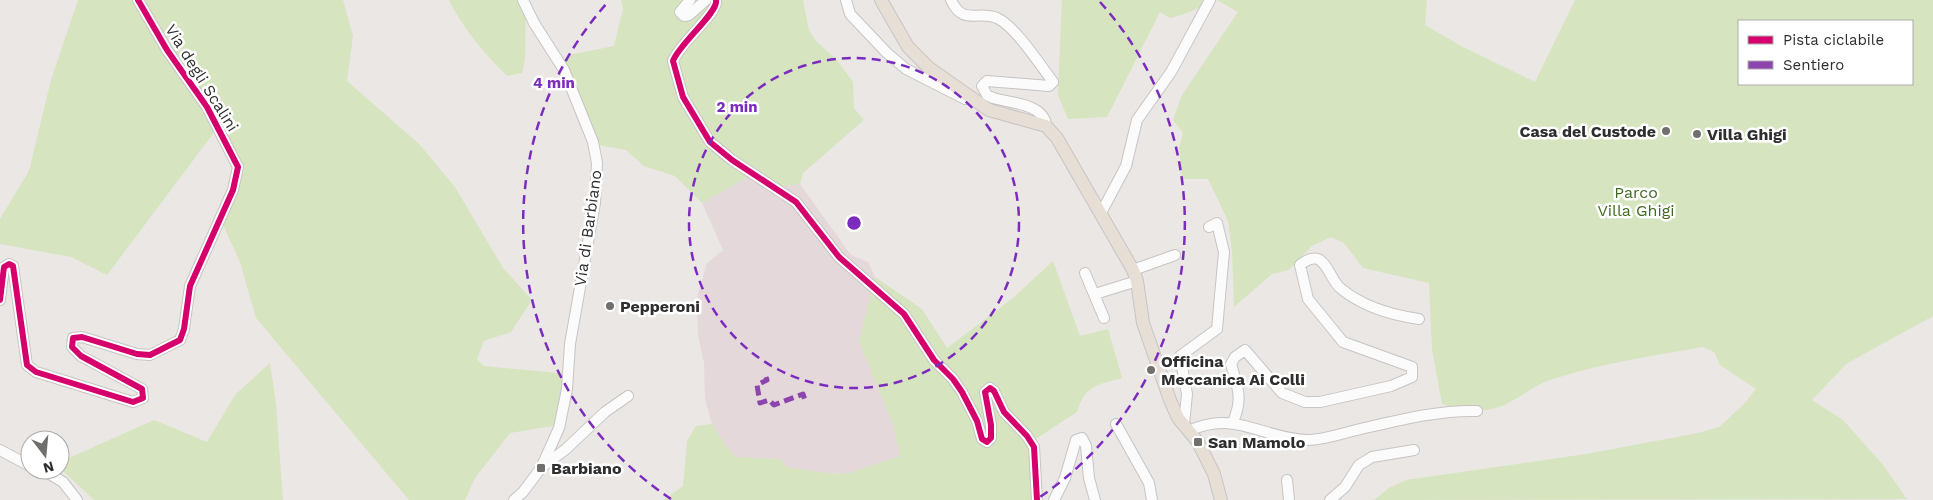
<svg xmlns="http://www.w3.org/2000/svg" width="1933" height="500" viewBox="0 0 1933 500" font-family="'Work Sans',sans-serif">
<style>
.medical{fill:#e4d8da}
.green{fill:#d6e4bf;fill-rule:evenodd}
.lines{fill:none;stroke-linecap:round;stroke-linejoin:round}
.minor-casing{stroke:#c6c4c4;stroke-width:12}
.major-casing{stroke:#c6c4c4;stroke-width:14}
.minor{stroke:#fcfbfb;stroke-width:10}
.major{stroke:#e7dfd6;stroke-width:12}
.quiet{stroke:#8e44ad;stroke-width:5;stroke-dasharray:10 5;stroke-linecap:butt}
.cycleway-casing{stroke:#fff;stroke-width:9}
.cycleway{stroke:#d6006c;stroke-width:6}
.ring{fill:none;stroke:#7b2cbf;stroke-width:2.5;stroke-dasharray:9 6}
.poi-dot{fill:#706f6e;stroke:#fff;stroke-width:2}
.labels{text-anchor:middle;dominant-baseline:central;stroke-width:5;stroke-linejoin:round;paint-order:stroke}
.street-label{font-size:16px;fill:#2e2e2e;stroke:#fff}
.poi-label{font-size:16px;font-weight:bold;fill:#2e2e2e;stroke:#fff;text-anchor:start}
.park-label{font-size:16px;fill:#3f691f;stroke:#fff}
.centre{fill:#7b2cbf;stroke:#fff;stroke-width:2.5}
.ring-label{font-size:15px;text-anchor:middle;font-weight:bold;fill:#7b2cbf;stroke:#fff;stroke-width:5;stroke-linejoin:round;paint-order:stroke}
</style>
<rect width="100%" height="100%" fill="#ebe7e4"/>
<path class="medical" d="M755,173L778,187L800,184L851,255L868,262L875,277L859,342L893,424L900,456L846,474L826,473L786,467L781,459L736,457L725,445L712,424L705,399L704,363L698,335L697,298L707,263L723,250L702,203Z"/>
<path class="green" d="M78,0H343L353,36L347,81L419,144L455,187L503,268L532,300L511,332L484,341L477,359L484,366L568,374L558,425L510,433L475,478L465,500H409L256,318L240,262L220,218L238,178L218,127L107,275L71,257L0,244V219L29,171L51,80Z
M449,0H526L525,59L522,73L507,76C484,53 464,30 449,0Z
M621,0H803L809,30L816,41L836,59L853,82L854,108L864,120L803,173L800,184L778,187L755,173L702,203L675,176L644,166L626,150L592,144L561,64L569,55L614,46L623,9Z
M1062,0H1427L1425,25L1461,46L1535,82L1575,0H1933V316L1846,364L1812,400L1843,420L1883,465L1907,499L1374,500L1389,488L1406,480L1586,454L1698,433L1719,427L1743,405L1756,389L1720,365L1714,352L1703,347C1652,356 1602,363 1553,379C1532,385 1515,403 1495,408C1478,413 1458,410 1442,404L1432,349L1429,283L1363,268L1344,243L1331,237L1312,246L1289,270L1272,274L1234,307L1232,252L1228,221L1208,179H1182L1179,148L1183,133L1173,120L1182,95L1238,12L1217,0C1200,6 1187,15 1170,18L1160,12L1107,117L1068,119L1058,95ZM1739,21H1912V84H1739Z
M1053,261L1080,336L1108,329L1122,378C1097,385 1085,385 1077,412L1034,440L1040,500H664L683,486L687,441L696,426L712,424L725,445L736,457L781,459L786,467L826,473L846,474L900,456L893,424L859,342L875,277L922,309L947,348L1013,298Z
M270,363L276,404L283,500H94L60,468V462L154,420L207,442L235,395Z"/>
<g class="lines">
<g class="minor-casing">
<path id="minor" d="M690,0L680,12L684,16L689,15L706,0
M716,0C719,12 679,44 673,61L683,97L710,142L732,160L796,202L839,257L904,314L934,360L953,379L962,392L977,421L982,439L987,442L991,438V425L985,392L990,388L994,391L1004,412L1027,436L1034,447L1037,500
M846,0L850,14L887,53L906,69L965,99
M951,0C963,26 977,10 997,18C1015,26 1041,66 1053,82L1049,86L987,81L982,86L987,95L993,98C1011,103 1045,104 1046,126
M1101,213L1126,166L1137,120L1171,72L1210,0
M1133,270L1175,255
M1085,273L1104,318
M1095,294L1137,281
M0,300L4,267L9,264L13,266L27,365L36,372L133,402L143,398L142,389L81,356L72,347L73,338L82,337L137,354L150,355L180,340L184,329L190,286L233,190L238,167L207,107L167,50L138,0
M1233,422C1243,399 1238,388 1231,364L1235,357L1245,350L1282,393L1305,402H1320L1391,386L1412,377V367L1343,342L1308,299L1300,265C1305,261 1311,257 1318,259C1327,263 1332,280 1339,287C1361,306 1391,315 1419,319
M1116,424L1149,483L1152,500
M1184,424L1187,394L1180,356L1217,329L1224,252L1217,223L1209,227
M1189,431C1234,409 1264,439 1307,440C1323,440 1341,434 1356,430C1396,421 1436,410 1477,411
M0,450L30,466
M542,467L566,449L605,412L628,396
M43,470L63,482L77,500
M1287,480L1289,500
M514,500L523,492L541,468L559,428L567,389L570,344L595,203L597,163L593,142L564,70L534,23L523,0
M1054,500L1065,478L1076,440L1082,438L1086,446L1089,478L1095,500
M1330,500L1345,487L1359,465L1372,457L1414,450"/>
</g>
<g class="major-casing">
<path id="major" d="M881,0L908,47L929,68L989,110L1046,126L1057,138L1133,270L1137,281L1143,323L1170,400L1178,418L1198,442L1214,474L1221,500"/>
</g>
<use href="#minor" class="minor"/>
<use href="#major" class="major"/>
<path class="quiet" d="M766,377L767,380L757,385L760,403L769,400L774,405L803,394L806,403"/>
<g class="cycleway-casing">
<path id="cycleway" d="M716,0C719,12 679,44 673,61L683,97L710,142L732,160L796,202L839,257L904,314L934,360L953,379L962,392L977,421L982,439L987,442L991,438V425L985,392L990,388L994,391L1004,412L1027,436L1034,447L1037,500
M0,300L4,267L9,264L13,266L27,365L36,372L133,402L143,398L142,389L81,356L72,347L73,338L82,337L137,354L150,355L180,340L184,329L190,286L233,190L238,167L207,107L167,50L138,0"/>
</g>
<use href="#cycleway" class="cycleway"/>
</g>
<g class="ring">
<circle cx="854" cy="223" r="165"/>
<path d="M671 499A331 331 0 0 1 608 2M1100 2A331 331 0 0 1 1037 499"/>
</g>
<g class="poi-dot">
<circle cx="1666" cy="131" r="5"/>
<circle cx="1697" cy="134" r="5"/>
<circle cx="610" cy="306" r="5"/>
<circle cx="1151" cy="370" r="5"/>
<rect x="1193" y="437" width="10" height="10" rx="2.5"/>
<rect x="536" y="463" width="10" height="10" rx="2.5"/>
</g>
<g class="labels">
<g class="street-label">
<text transform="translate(202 78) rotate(58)">Via degli Scalini</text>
<text transform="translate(588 228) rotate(-82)">Via di Barbiano</text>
</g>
<g class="poi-label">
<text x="1656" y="131" text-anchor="end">Casa del Custode</text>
<text x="1707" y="134">Villa Ghigi</text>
<text x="620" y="306">Pepperoni</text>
<text x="1161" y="361">Officina<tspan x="1161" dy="18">Meccanica Ai Colli</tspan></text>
<text x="1208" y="442">San Mamolo</text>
<text x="551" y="468">Barbiano</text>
</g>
<g class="park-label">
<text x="1636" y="192">Parco<tspan x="1636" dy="18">Villa Ghigi</tspan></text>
</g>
</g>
<circle cx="854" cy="223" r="8" class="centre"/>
<g class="ring-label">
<text x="554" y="88">4 min</text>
<text x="737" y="112">2 min</text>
</g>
<rect x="1738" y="20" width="175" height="65" fill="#ffffff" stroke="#ababab"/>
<rect x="1748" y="36" width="25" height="8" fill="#d6006c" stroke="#ababab"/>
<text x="1783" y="45" font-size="15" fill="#2e2e2e">Pista ciclabile</text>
<rect x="1748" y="61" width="25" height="8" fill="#8e44ad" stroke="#ababab"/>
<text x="1783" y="70" font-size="15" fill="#2e2e2e">Sentiero</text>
<g transform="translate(45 455) rotate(164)"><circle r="24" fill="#ffffff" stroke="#ababab"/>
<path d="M0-4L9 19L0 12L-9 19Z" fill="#706f6e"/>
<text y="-8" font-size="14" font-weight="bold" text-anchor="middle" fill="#2e2e2e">N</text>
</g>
</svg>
